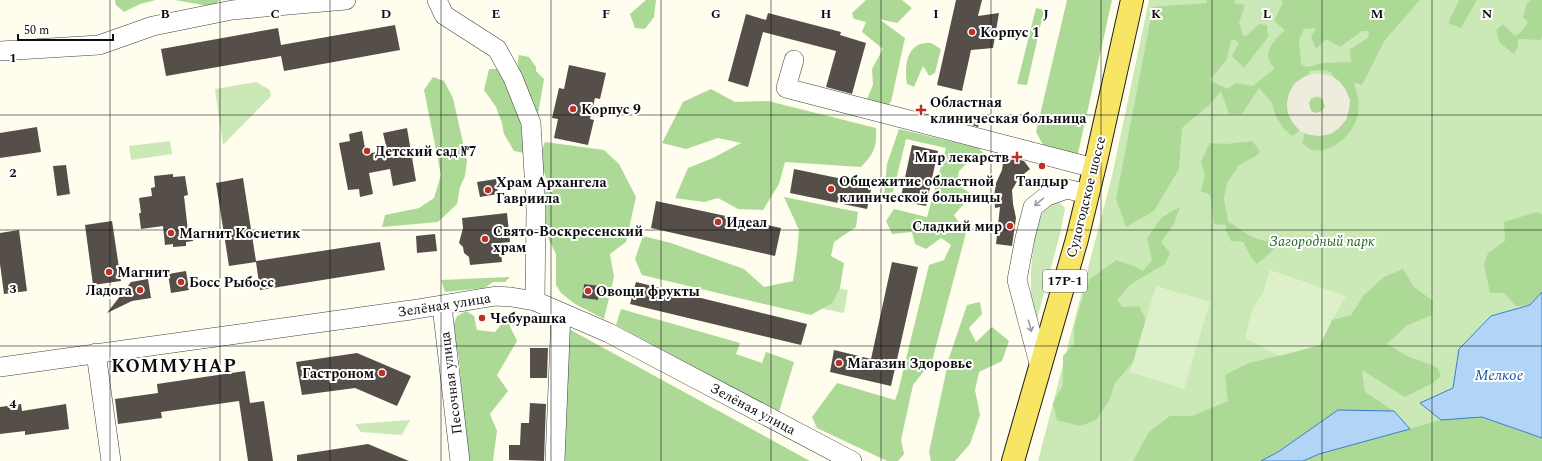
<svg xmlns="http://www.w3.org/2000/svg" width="1542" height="461" viewBox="0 0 1542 461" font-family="Spectral,serif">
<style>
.green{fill:#cbe9b7}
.forest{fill:#add996;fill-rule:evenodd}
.pitch{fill:#def0c9}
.plaza{fill:#eeecdd;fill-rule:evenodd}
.water{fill:#b2d4f6;stroke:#3980cc}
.building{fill:#564f49}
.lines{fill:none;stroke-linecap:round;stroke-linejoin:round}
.minor-casing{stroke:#404040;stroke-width:20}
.major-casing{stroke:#1e1e1e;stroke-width:24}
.minor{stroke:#fff;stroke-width:19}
.major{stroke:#f8e564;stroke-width:22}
.oneway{stroke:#9e9e9e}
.grid{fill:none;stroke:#0d0d0d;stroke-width:1;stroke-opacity:0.55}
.poi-dot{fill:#bc3026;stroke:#fff;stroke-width:1.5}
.labels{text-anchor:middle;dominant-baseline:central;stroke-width:4;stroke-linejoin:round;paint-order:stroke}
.shield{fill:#fff;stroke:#565656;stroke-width:1}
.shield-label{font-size:13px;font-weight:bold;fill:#0d0d0d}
.poi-label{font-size:14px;font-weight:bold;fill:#0d0d0d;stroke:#fff;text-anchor:start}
.street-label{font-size:14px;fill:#0d0d0d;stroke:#fff}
.park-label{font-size:14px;font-style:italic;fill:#24641e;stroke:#fff}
.water-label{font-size:15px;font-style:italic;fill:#17539e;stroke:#fff}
.district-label{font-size:18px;font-weight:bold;letter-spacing:1px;fill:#0d0d0d;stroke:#fff}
.grid-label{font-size:13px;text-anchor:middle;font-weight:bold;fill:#0d0d0d;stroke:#fff;stroke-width:4;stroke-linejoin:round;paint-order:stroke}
</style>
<rect width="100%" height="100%" fill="#fffded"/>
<path class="green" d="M1149,0H1542V453L1365,461H1038L1112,176Z
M256,82L270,90L271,96L223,145L215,89Z
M170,141L172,154L131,160L129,146Z
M1051,202L1060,203L1065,208L1060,234L1037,319L1031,298V270L1034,239L1044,208Z
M817,285L848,290L844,313L813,307Z
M410,420L402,435L361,432L355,424Z"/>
<path class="forest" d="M115,0H219L217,3L208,6L175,0H156L140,4L124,12L116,5Z
M646,0H656L654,17L645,29L635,28L630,14Z
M866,0H902L912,8L897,23L879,19L905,38L891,102L881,110L867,99L873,85L872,69L883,49L862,32L866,22L854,19L852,13Z
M1067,0H1112L1077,158L1047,152L1036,132Z
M1207,0H1235L1234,3L1245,5L1239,23L1243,35L1246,36L1259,24L1267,25L1268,37L1244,68L1232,56L1239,43L1234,39L1231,41L1226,61L1209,80L1227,89L1236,83L1253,86L1275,68C1273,66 1270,63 1269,60C1265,48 1278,37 1285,30L1274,21L1283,2L1281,0H1420L1385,40L1362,85L1354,83C1357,93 1360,102 1358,113C1355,133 1333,154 1312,150C1309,149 1305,145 1302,143L1305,133L1310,135L1340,82L1332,77V73L1324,70L1309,71V74C1303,77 1300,81 1295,86C1281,102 1287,117 1300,131L1292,136L1284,129L1276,117L1272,103L1259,88L1242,114H1229L1221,91L1209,105L1182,128L1179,169L1154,211L1126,227L1116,199L1153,7L1206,3ZM1316,28L1311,37L1316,49L1326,39L1340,47L1362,31H1369L1368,38L1350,49L1351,62L1323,63L1307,67L1301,64L1299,40L1304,29Z
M1459,0H1477L1461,28L1448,23Z
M1531,0H1542V35L1541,40L1518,39V46L1514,54L1500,43L1496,30L1503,24L1515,36L1522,31L1528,22L1523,17L1527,3Z
M1036,8L1044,10L1027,85L1017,84Z
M931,43L941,49L935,73L929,76L923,66L914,87L907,84C905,71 905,52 918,45C922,43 927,43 931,43Z
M519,55L529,57L536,67V71L544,79L538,114C527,96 514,77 519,55Z
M489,69H503L519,108L524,153L514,151L504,134L502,123L496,107L484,90Z
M433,77L444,81L453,98L467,161L465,176L460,187L457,204L438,222L382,227L385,215L419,208L434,198L441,175L424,90Z
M711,89L735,102L768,101L876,128C877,147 874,154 861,167L785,162L779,184L763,210L738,209L718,198L704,202L675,198L688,168L713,158L741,143L718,138L686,149L662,143L683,102Z
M1309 105a8 8 0 1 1 16 0a8 8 0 1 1-16 0Z
M899,129L979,148L985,155L965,165L959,171L957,184L972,195L954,215L966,233L932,361L913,385L901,440L904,454L898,461H887L817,428L812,417L837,383L895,400L898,392L929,265L944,260L951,245L941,238L926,249L915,244L912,232L892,234L886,221L894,209L927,217L946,148L906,139L893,192L884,194L887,164Z
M1252,141L1260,151L1256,156L1239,165L1227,183L1224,199L1228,221C1245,233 1256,242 1278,242L1272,251L1257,264L1251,257L1243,242L1231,241L1226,231V225L1214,224L1210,195L1201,191L1205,175L1201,161L1210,143L1226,144Z
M545,142L604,150L619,164L636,197L626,242L610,254L614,277L604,319L575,304L561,293L556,285V254L548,238L541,214L547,180L539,159ZM584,284L600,287L598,300L582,298Z
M784,197L858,212L856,227L834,242L831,256L844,263L840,288L832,303L811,315L642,275L635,259L643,236L671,243L744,269L764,287L793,281L797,253L799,230Z
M1180,207L1174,224L1161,242L1170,253L1165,264L1131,284L1117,300L1122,307L1139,306L1147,322L1135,360L1115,383L1109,401L1096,420L1080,426L1057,420L1053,403L1063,385V356L1074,344V327L1086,286L1090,279L1116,260L1136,267L1143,271L1152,260L1147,238L1162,217Z
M1537,212L1542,214V292L1530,305L1516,306L1504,293H1490L1484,264L1488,253L1505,241L1504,222Z
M1403,269L1414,287L1433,301L1432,315L1406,326L1387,344L1407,356L1437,367L1441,376L1433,383L1405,397L1362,370L1365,392L1394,411L1338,410L1278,452L1261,461H1133L1149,432L1170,416H1192L1228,401L1225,375L1249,363L1320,345L1332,320L1351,315L1364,295L1384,277Z
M510,277L505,282H493L484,288L445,292L441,280Z
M980,302L982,314L969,328L976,342L992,327L1009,341L1002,361L979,372L975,390L980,415L970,444L955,461H931L929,452L949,358L967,305Z
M621,309L740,343L736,354L762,363L766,352L794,362L779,412L616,325Z
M466,311L474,316L477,330L495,332L506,318L517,341L497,375L508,391L490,414L497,431L493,461H467L459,359L453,326L457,316Z
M569,329L810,461H561Z
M1482,417L1542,438V461H1303L1319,454L1441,420Z"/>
<path class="pitch" d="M1270,270L1346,296L1332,320L1320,345L1279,356L1245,338L1252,310L1263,293Z
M1156,286L1210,302L1184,389L1130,372Z"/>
<path class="plaza" d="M1316,73L1332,76L1340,82L1346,90L1350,100L1349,110L1346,120L1339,128L1331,134L1320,136L1310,135L1300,131L1293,123L1288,114L1287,104L1289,93L1294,84L1302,78ZM1317,96L1322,98L1325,106L1322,111L1316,113L1311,111L1309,103L1311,98Z"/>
<path class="water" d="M1542,292V438L1482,417L1441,420L1420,403L1453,388L1459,349L1491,316L1530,305Z
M1338,410L1394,411L1410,429L1319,454L1303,461H1261L1278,452Z"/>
<path class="building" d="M956,0H982L978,16L999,13L993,48L971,50L962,91L937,85Z
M768,13L841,32L840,35L866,43L852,94L826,87L836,51L763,32L748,87L728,81L746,14L766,20Z
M395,25L400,50L284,71L281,56L166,76L161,49L278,28L281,45Z
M569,65L606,73L600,99L595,98L590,119L594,120L588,145L554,138L558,119L552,118L559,88L564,89Z
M967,114L981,118L978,127L965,123Z
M37,127L41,152L0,158V133Z
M407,128L416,181L393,186L390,169L369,173L373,194L360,197L359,189L348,190L339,143L350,141L349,134L362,131L366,154L387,150L383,133Z
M912,145L938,151L926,206L900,201Z
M1004,156L1024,161L1030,169L1019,178L1012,190L1013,204L1016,218L1012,246L996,244L1000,207L995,208L994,196L996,183L1002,170Z
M66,165L70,194L57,196L53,166Z
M794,169L872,185L867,209L790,193Z
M173,174V177L185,176L188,195L184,196L188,231L192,230L193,241L186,242V246L173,247V244L165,245L163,226L141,229L139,213H141L139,198L152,196L151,188L155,187L154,176Z
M243,178L256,261L380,242L385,270L260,290L256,262L229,266L216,183Z
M496,179L498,194L480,197L477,182Z
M656,201L781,228L775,256L651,228Z
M507,213L510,242L500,243L502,262L470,265L469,257L464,253L463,247L459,243L463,228L462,218Z
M112,221L121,281L93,285L85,225Z
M19,230L27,291L4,294L0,264V233Z
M435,234L437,251L417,253L416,236Z
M892,262L918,267L891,386L830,372L834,350L871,359Z
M186,271L189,290L171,293L168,274Z
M148,279L151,298L132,301L107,313L131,282Z
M636,282L807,324L801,345L630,304Z
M584,284L600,286L598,300L582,298Z
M530,348H548L547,378H530Z
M357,353L411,376L397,406L355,388L302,395L296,362Z
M245,371L250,403L264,401L273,461H248L239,401L161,412L162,418L118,424L115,399L158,393L157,384Z
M530,403L546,404L544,461L509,460V445H520L521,423H529Z
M21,404L22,411L66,404L69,429L25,435V431L0,434V407Z
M368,444L409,461H297V455Z"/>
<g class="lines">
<g class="minor-casing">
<path id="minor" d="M437,0L444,15L497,49L513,78L531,123L536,209L535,301
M0,51L99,45L153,26L232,10L346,0
M794,60L786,88L1094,168
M442,306L460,461
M96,353L111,461
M0,367L411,310L496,296L511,297L535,301L609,333L852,461
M1040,367L1017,280L1025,238L1033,207L1047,196L1067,189L1088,194
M555,461L561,313"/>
</g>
<g class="major-casing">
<path id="major" d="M1013,461L1077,239L1097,157L1132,0"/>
</g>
<use href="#minor" class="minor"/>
<use href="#major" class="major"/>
</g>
<defs><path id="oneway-shaft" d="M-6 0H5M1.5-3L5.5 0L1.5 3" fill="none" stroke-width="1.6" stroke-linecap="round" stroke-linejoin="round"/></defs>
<g class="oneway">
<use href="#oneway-shaft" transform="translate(1039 202) rotate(140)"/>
<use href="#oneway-shaft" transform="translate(1030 326) rotate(75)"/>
</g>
<path class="grid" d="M110,0V461M220,0V461M330,0V461M441,0V461M551,0V461M661,0V461M771,0V461M881,0V461M991,0V461M1101,0V461M1212,0V461M1322,0V461M1432,0V461M0,115H1542M0,230H1542M0,346H1542"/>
<g class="poi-dot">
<circle cx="972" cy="32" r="4"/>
<circle cx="573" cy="109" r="4"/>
<path d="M919 104h4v4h4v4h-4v4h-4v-4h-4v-4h4z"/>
<circle cx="367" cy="151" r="4"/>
<path d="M1015 151h4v4h4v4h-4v4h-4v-4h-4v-4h4z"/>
<circle cx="1042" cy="166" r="4"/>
<circle cx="831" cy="189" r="4"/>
<circle cx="488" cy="190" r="4"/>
<circle cx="718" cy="222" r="4"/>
<circle cx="1010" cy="226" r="4"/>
<circle cx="171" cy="233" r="4"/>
<circle cx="485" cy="239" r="4"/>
<circle cx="109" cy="272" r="4"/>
<circle cx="181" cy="282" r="4"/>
<circle cx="140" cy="290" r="4"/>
<circle cx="588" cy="291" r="4"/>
<circle cx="482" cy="318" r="4"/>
<circle cx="839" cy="363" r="4"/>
<circle cx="382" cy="373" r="4"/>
</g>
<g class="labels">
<rect class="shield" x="1043" y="270" width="44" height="22" rx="3"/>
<g class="shield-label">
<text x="1065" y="281">17Р-1</text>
</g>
<g class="poi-label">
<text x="980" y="32">Корпус 1</text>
<text x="930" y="102">Областная<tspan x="930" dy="16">клиническая больница</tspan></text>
<text x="581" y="109">Корпус 9</text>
<text x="375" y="151">Детский сад №7</text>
<text x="1009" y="157" text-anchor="end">Мир лекарств</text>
<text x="839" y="181">Общежитие областной<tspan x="839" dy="16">клинической больницы</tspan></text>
<text x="1042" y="181" text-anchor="middle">Тандыр</text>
<text x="496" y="182">Храм Архангела<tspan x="496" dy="16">Гавриила</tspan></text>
<text x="726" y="222">Идеал</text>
<text x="1002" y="226" text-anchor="end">Сладкий мир</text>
<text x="493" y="231">Свято-Воскресенский<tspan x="493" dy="16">храм</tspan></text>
<text x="179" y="233">Магнит Косиетик</text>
<text x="117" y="272">Магнит</text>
<text x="189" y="282">Босс Рыбосс</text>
<text x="132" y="290" text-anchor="end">Ладога</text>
<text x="596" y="291">Овощи фрукты</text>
<text x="490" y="318">Чебурашка</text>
<text x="847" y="363">Магазин Здоровье</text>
<text x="374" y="373" text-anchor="end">Гастроном</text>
</g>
<g class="street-label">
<text transform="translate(1086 197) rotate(-76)">Судогодское шоссе</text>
<text transform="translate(444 305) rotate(-9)">Зелёная улица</text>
<text transform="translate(451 383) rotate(-97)">Песочная улица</text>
<text transform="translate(753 409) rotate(28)">Зелёная улица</text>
</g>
<g class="park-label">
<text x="1322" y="241">Загородный парк</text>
</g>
<g class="water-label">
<text x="1499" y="375">Мелкое</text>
</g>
<g class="district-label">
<text x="174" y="366">КОММУНАР</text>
</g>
</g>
<g class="grid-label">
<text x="165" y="18">B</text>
<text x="275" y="18">C</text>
<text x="386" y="18">D</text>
<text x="496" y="18">E</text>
<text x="606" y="18">F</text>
<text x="716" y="18">G</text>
<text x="826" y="18">H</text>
<text x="936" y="18">I</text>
<text x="1046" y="18">J</text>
<text x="1156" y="18">K</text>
<text x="1267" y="18">L</text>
<text x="1377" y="18">M</text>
<text x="1487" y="18">N</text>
<text x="13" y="62">1</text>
<text x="13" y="177">2</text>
<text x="13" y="293">3</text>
<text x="13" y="408">4</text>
</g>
<path d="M18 34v6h95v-6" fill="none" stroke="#0d0d0d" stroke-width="2"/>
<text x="24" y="34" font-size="12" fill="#0d0d0d" stroke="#ffffff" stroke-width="3" paint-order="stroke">50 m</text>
</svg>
